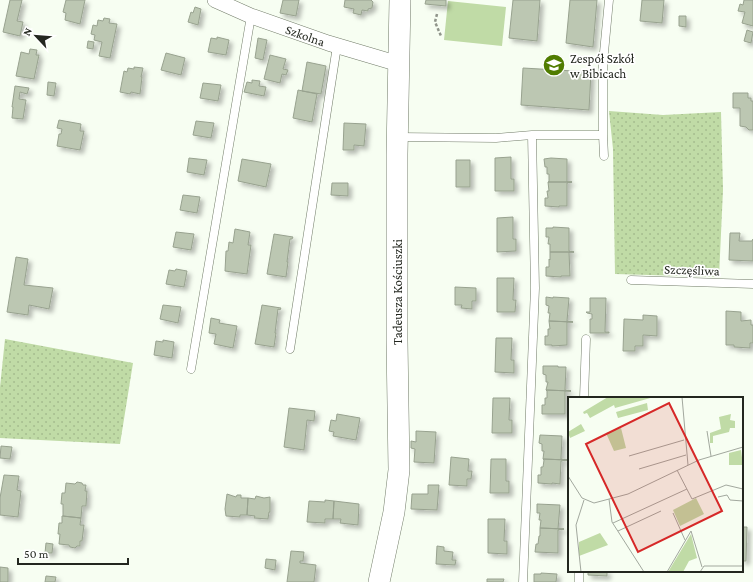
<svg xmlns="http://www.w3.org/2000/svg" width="753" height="582" viewBox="0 0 753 582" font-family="'Crimson Pro',serif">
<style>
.grass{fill:url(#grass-dots)}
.garden{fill:#c0dba6}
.building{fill:#bcc7b2;stroke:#98a28f;filter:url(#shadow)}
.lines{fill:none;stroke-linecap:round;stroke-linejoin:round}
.lane-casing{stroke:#727c69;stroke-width:9}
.street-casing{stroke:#727c69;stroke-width:16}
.secondary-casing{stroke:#727c69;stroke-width:22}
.path{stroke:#90958b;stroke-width:2.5;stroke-dasharray:3 2;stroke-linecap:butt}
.lane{stroke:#fff;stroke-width:8}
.street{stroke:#fff;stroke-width:15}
.secondary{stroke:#fff;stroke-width:21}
.labels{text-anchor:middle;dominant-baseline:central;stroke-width:3.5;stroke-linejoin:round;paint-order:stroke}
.street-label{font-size:13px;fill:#23271f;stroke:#fff}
.poi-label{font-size:13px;fill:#23271f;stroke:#fff;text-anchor:start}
.inset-road{fill:none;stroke:#a2a89e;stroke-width:1}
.view{fill:#d62828;fill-opacity:0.15;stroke:#d62828;stroke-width:2}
.inset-edge{fill:none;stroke:#23271f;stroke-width:2}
</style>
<defs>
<pattern id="grass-dots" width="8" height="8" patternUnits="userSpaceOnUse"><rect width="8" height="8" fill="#c0dba6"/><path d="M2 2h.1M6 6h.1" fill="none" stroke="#a5bc8e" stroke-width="1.8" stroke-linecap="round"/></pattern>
<filter id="shadow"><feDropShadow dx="3.5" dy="3.5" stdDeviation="2" flood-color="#0004"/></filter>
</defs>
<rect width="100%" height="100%" fill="#f7fef2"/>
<path class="grass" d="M609,111L663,115L721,112L723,190L719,277L615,274L613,149Z
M5,339L133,363L120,444L0,438V387Z"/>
<path class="garden" d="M448,1L506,7L502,46L444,40Z"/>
<path class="building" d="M10,0H22L17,21L23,22L20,36L3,32Z
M66,0H85L80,24L65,20L66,13L63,12Z
M283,0H299L296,16L280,13Z
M345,0H371L373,2L372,8L368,9V11L362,10L361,15L353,13L354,9L344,7Z
M426,0H446V6L425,4Z
M513,0H540L537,41L509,38Z
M570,0H597L593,47L566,43Z
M642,0H664L662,23L640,21Z
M744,0H753V26L742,23L745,12L738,11L740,4L743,5Z
M195,7L201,9L198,25L188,22L191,12L193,13Z
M679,16H686V27L679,26Z
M104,18L110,19L109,23L117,24L110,58L99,56L102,42L94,40L95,35L91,34L93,25L97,26L98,20L103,21Z
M747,30L753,32L751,43L744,41Z
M217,37L229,40L226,55L208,52L211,38L217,39Z
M258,38L267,40L263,60L255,58Z
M88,41L94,42L93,49L87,48Z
M30,49L37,50L36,55H39L34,79L16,76L21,52L29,54Z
M166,53L185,58L181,75L161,70Z
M270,55L286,59L283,69L288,70L286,75L282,74L280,83L264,79Z
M307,62L326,66L321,94L302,91Z
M134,67L143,68L141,77H142L140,94L131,92L130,94L120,92L124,71L127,72L128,68L134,69Z
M523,68L591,72L589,110L521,105Z
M252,80L260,81L259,86L266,87L264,96L244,92L247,82L252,83Z
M48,82L56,83L54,96L47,95Z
M203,83L221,85L218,101L200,98Z
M15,86L29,88L27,94L20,92L19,99L26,100L23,119L12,118L13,107H12Z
M298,90L317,94L312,122L293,118Z
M733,93H748V98H751V101H753V130H749L746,127L740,126V108H733Z
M59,120L81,124L80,131H84L80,150L57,146L59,134H61L62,129L57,128Z
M196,121L214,123L211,138L193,135Z
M344,123L366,124L364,146L354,145V150H343Z
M511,157V179H514V191H495V158Z
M189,158L207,160L204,175L187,172Z
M551,158L567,159V182H572H548H549V174H547V167H545L544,159Z
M242,159L271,164L266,187L238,181Z
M456,160H470V187H456Z
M548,182H572L567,183V206H559V207L545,206V198H548L547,191H549Z
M332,183H348V196L331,195Z
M183,195L200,197L197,213L180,210Z
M513,217V239H516V251L497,252V218Z
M553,227L569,228V251L574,252H550V244H548L549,237H546V228H553Z
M235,229L250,232L248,245H251L247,274L225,271L226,251H228L229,242L233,243Z
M176,232L194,234L191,250L173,247Z
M730,233H740L739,241H752L753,239V261L729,260Z
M274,234L293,237L292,239H290L287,262H288L286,277L267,274Z
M550,252H574H569L570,276H561V277L546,276V267H549V259L550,260Z
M16,257L28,259L24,285L53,288L49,309L29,305L28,315L7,312Z
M176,269L187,271L184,287L166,284L169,270L175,271Z
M497,278H514L513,300H516L515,312H497Z
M455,287L476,288V301H472V309L461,308L462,305H455Z
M546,297L553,298V297L569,298L567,321L573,322L549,321L550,313H548L549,306L546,305Z
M590,298H606L605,332H609V333H590V319H592V314L587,313L586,312H590Z
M163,305L181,307L178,323L160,319Z
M262,305L281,308L280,310L278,309L275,333H276L274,347L255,344Z
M726,311L741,312V321L751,320V325H753V343H750V348L734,347V345H726Z
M643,315L657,316V336L643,335V346H635V351H623L624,319L643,320Z
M211,318L220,320L219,323L237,326L233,348L214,344L216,334L209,333Z
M549,321L573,322H567V345L552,346V345H545V336H548V329H550Z
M496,338H512L511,360H514V373L495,372Z
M163,340L174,342L172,358L154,355L156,341L163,342Z
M543,366H558V367H566L565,390L571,391L546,390L548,382H546V375L543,374Z
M546,390L571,391H565V414H542V405H545V398H547V391Z
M493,398H510L509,420H512V433H492Z
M289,408L315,411L314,421L307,420L304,450L284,447Z
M337,414L360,418L356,440L333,436L334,432L329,431L331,420L336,421Z
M416,431L436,432L434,463L414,462L415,449L411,448V441L416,442Z
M540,435L562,436L561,459L567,460L543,459L544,451H542V444L539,443Z
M1,446L12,447L10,459L0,458Z
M451,457L469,459L468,471H472L471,479H467V486L449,485Z
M491,459H506V481H509V493H490Z
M543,459L567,460L561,461L560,484L552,483V484L538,483V475H541V467H543L544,460Z
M4,475L19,476L17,490L21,491L18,517L0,515V498Z
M77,482L82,483L83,485H86L85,491H87L86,506H82L81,518L63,516V504H61L62,493H65L66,483L75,484Z
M428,485H439L437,510L411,509L412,494H428Z
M227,494L236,497L237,495H241V498H248L247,515H240V517L226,516L225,509Z
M256,496L264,498L270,497V512H269L268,519L254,518L255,516L247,515L248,498L255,499Z
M325,500L334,501L333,519H325V523L307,522L309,501L325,502Z
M334,501L359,504L358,525L340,523L341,519H333Z
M537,504L560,505L558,529H564L540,528L541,520H539L540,513H537Z
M62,516L81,518L80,525H84L82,541H80V546H77L75,548L70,547L69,545L59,544L60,534H58L59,523H62Z
M488,519H505L504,541H507V554L488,553Z
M742,527H747L746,561H742Z
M540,528L564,529L558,530V553L535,552L536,544H538L539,536H540Z
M46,543L53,544L52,553H45Z
M437,546L444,547V551L453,552L452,560H456L455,565L436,564Z
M291,551L304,552L303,561H300V563L316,565L314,582H287Z
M266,559L276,560L275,570L265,568Z
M0,567L8,568V582H0Z
M588,571H607V576L588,575Z
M541,573L557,574L556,582H534V574H541Z
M46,576L56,577L55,582H45Z
M487,579H504L503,582H487Z"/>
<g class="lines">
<g class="lane-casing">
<path id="lane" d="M603,135L604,156
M398,137L496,138L532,135H603V63L609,0
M631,280L753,284
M290,349L337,46
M191,369L251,16
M584,398L586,339
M523,582L535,288L532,135
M579,582V571"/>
</g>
<g class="street-casing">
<g id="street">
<path id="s1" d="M215,0L251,16L328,43L399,64"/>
</g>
</g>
<g class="secondary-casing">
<path id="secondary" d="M379,582L394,512L399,470L397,341V154L400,0"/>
</g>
<path class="path" d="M437,14L435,22L441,36"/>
<use href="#lane" class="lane"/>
<use href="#street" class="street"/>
<use href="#secondary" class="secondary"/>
</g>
<defs>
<g id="school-disc" transform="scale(1.15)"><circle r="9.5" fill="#507c00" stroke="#fff"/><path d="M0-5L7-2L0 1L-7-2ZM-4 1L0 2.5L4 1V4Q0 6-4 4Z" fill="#fff"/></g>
</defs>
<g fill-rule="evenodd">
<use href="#school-disc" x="554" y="65"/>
</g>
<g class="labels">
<g class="street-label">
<text stroke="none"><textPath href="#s1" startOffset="97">Szkolna</textPath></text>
<text transform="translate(692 270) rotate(2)">Szczęśliwa</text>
<text transform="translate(397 292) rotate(-90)">Tadeusza Kościuszki</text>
</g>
<g class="poi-label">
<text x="570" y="58">Zespół Szkół<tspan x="570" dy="15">w Bibicach</tspan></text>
</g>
</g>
<g transform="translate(568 397)">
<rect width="175" height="175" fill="#f7fef2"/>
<path d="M40,0H86L47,11L46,8L22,21L19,16L16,17L15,15ZM79,6L80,13L50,21L48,15ZM13,27L17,34L2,41L0,35ZM53,31L58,51L46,54L38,36ZM173,53L175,68H161V56ZM128,101L136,117L112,129L105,113ZM32,136L40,148L11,159V145ZM123,137L129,161L121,164L115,175H100Z" fill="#c0dba6"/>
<path d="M163,17L162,23L167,24V31H162L161,35L145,39V46H142V36L153,32L151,20Z" fill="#c0dba6"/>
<path class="inset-road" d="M114,0L120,68M139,34L143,59M61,59L116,43M71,72L118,58M109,73L124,102L158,88L175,92M0,79L14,101L26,106L60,97L131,63L175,50M150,100L159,98L162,103L175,104M41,102L44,125L76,175M175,102V147M105,116L117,143M45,126L119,92M50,134L93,114M123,134L134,170M13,175L8,128L16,103M99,175L123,134M132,175L136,169H175"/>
<path class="view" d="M101,6L154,114L70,155L18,47Z"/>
<rect width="175" height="175" class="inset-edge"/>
</g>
<g transform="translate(36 36) rotate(296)" stroke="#ffffff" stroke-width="3" paint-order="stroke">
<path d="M0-3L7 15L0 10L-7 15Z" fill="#23271f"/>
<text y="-6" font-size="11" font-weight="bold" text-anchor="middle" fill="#23271f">N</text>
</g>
<path d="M18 558v6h110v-6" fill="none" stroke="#23271f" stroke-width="2"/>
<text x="24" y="558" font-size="12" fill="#23271f" stroke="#ffffff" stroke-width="3" paint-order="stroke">50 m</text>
</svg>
